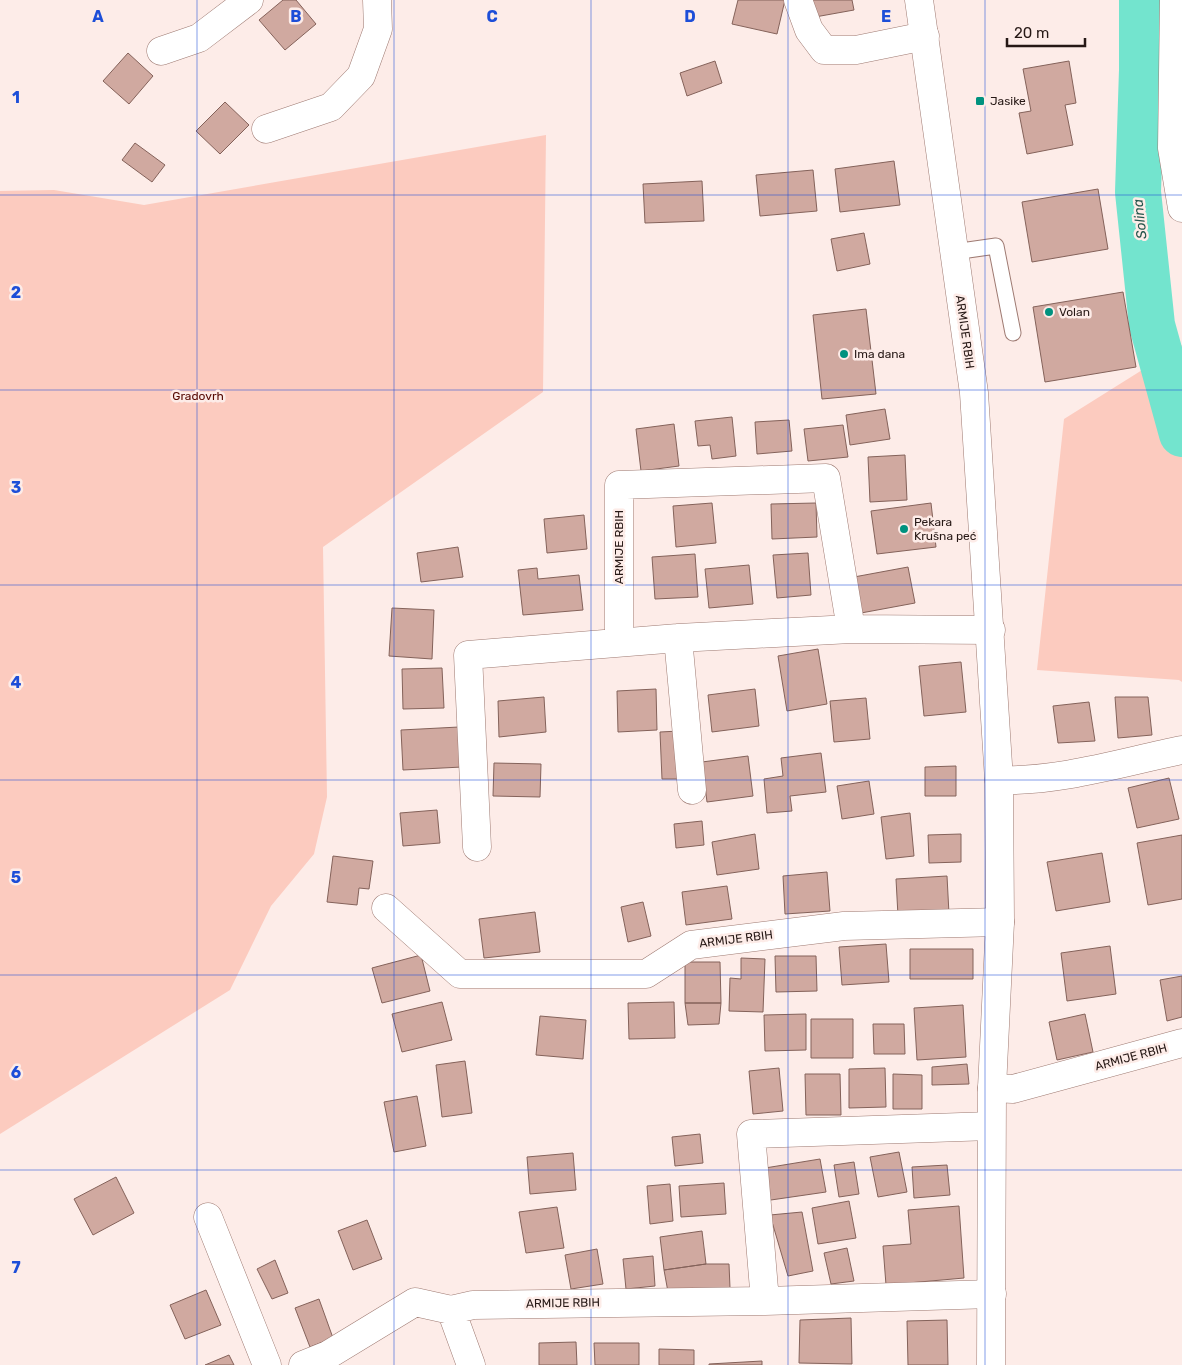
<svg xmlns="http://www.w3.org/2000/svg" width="1182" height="1365" viewBox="0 0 1182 1365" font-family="Rubik,sans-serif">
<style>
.green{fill:#fccbbf}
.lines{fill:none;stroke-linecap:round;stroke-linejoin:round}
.river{stroke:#73e4ce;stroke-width:46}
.building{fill:#d0a9a0;stroke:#84625a}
.lane-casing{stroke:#9e7a72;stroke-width:17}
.street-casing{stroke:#9e7a72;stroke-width:29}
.secondary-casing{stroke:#9e7a72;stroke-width:29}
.lane{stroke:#fff;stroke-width:15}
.street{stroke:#fff;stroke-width:28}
.secondary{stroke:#fff;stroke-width:28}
.grid{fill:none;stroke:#1d4ed8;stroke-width:1;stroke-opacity:0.55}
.poi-dot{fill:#00927f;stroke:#fdece8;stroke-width:2}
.labels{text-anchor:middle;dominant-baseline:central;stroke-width:5;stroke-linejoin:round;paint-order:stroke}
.poi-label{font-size:12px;fill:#261815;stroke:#fdece8;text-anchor:start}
.street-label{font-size:12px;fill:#261815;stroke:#fdece8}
.park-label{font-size:12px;fill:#560800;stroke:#fdece8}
.water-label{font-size:14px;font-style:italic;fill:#24554c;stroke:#fdece8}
.grid-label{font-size:16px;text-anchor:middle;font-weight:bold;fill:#1d4ed8;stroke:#fdece8;stroke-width:5;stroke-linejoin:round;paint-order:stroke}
</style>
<rect width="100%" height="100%" fill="#fdece8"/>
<path class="green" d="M546,135L543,392L323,547L327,797L314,854L271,906L230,990L0,1134V191L54,190L144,205Z
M1182,345V682L1179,680L1037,670L1064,419Z"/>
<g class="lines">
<path class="river" d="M1142,0V70L1138,192L1152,325L1182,434"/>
</g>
<path class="building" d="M283,0H296L316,24L285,50L259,20Z
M738,0H785L777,34L732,24Z
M812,0H852L854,10L815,17Z
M128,53L153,76L129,104L103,81Z
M715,61L722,83L687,96L680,73Z
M1069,61L1076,103L1065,105L1073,145L1027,154L1019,113L1031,111L1023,69Z
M225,102L249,125L220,154L196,131Z
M135,143L165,165L152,182L122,160Z
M894,161L900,205L840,212L835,169Z
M813,170L817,211L760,216L756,175Z
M702,181L704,221L645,223L643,184Z
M1098,189L1108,249L1032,262L1022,202Z
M864,233L870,264L837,271L831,239Z
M1123,292L1136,367L1045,382L1033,307Z
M866,309L876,394L822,399L813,315Z
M885,409L890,439L850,445L846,415Z
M732,417L736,456L712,459L710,445L698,446L695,421Z
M789,420L792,451L757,454L755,422Z
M674,424L679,466L641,471L636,429Z
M843,425L848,457L808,461L804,429Z
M905,455L907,500L870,502L868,457Z
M712,503L716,543L676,547L673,506Z
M816,503L817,537L772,539L771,504Z
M931,503L936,547L877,554L871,511Z
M584,515L587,549L547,553L544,519Z
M458,547L463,577L421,582L417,553Z
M808,553L811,595L777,598L773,555Z
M695,554L698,597L655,599L652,557Z
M749,565L753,604L709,608L705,569Z
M908,567L915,603L861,613L854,577Z
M537,568L538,579L579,575L583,610L523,615L518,570Z
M392,608L434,610L432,659L389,656Z
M818,649L827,704L787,711L778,656Z
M961,662L966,712L924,716L919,666Z
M442,668L444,708L403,709L402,669Z
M656,689L657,730L618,732L617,691Z
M755,689L759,726L712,732L708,695Z
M544,697L546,732L499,737L498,701Z
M1115,697H1148L1152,735L1118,738Z
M866,698L870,739L834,742L830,701Z
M1089,702L1095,741L1058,743L1053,706Z
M459,727L462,767L403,770L401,730Z
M679,731L681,779H662L660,732Z
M821,753L826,792L790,796L792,811L767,813L764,779L783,776L781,758Z
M748,756L753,796L707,802L702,762Z
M494,763L541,764L540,797L493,796Z
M956,766V796H925V767Z
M1169,778L1179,819L1137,828L1128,788Z
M869,781L874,814L842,819L837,786Z
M437,810L440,843L403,846L400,813Z
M910,813L914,856L886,859L881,817Z
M702,821L704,845L676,848L674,824Z
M755,834L759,869L717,875L712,842Z
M961,834V862L929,863L928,835Z
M1182,835V899L1148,905L1137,843Z
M1102,853L1110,902L1056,911L1047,862Z
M333,856L373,861L369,889L359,888L357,905L327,902Z
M827,872L830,911L785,914L783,876Z
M947,876L949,914L898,916L896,879Z
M727,886L732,919L686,925L682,892Z
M643,902L651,936L628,942L621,907Z
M535,912L540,952L484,958L479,919Z
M886,944L889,982L842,985L839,947Z
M1110,946L1116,994L1067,1001L1061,953Z
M910,949H973V979H910Z
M421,955L430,991L382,1003L372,968Z
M775,956H816L817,991L776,992Z
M741,958L765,959L763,1012L729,1011L730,978L741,979Z
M685,962H720L721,1003H685Z
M1182,976V1017L1167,1021L1160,980Z
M442,1002L452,1040L402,1052L392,1014Z
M674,1002L675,1038L629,1039L628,1003Z
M685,1003H721L719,1024L688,1025Z
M963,1005L966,1057L917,1060L914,1008Z
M806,1014V1050L765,1051L764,1015Z
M1085,1014L1093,1052L1057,1060L1049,1022Z
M540,1016L586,1020L583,1059L536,1055Z
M811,1019H853V1058H811Z
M873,1024H904L905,1054H874Z
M465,1061L472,1113L442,1117L436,1065Z
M967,1064L969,1084L932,1085V1067Z
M779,1068L783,1111L753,1114L749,1071Z
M885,1068L886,1107L849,1108V1069Z
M805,1074H840L841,1115H806Z
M893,1074L922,1075V1109H893Z
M417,1096L426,1146L394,1152L384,1102Z
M700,1134L703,1163L675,1166L672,1137Z
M899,1152L907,1192L878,1197L870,1157Z
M573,1153L576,1190L530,1194L527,1157Z
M820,1159L826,1192L764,1201L759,1169Z
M854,1162L859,1194L839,1197L834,1165Z
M947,1165L950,1195L914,1198L912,1167Z
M116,1177L134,1213L93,1235L74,1199Z
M724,1183L726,1214L681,1217L679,1186Z
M670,1184L673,1221L650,1224L647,1186Z
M849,1201L856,1238L818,1244L812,1208Z
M959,1206L964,1278L886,1285L883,1246L911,1244L908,1210Z
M557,1207L564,1248L526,1253L519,1212Z
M802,1212L813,1271L788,1276L770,1215Z
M367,1220L382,1259L353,1270L338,1231Z
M702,1231L706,1264L664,1270L660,1237Z
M847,1248L854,1281L831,1284L824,1253Z
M597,1249L603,1284L571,1289L565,1255Z
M653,1256L655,1286L626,1289L623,1259Z
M275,1260L288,1293L272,1299L257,1269Z
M706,1264H729L730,1288L668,1292L664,1270Z
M206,1290L221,1325L185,1339L170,1305Z
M319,1299L333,1338L310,1347L295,1308Z
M851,1318L852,1364L799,1363L800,1320Z
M947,1320L948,1365H908L907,1321Z
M576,1342L577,1365H539V1343Z
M594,1343H639V1365H595Z
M659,1349L694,1350V1365H659Z
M229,1355L234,1365H205Z
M762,1361V1365H709V1364Z"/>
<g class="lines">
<g class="lane-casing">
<path id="lane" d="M954,252L996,246L1013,333"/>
</g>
<g class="street-casing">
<path id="street" d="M798,0L809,30L824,50H856L925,36
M1174,0L1172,148L1182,208
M161,51L199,38L249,0
M266,129L331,107L361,76L378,29L377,0
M678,638L692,790
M619,641V485L826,478L851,629
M999,780C1060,782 1123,762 1182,750
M477,847L468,655L678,638L851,629L991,630
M386,908L460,974H646L691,945L844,926L1000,922
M992,1088L1013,1089L1182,1043
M208,1217L267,1365
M765,1301L751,1134L991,1126
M451,1310L471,1365
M303,1365L328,1355L415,1302L451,1310L473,1305L765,1301L992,1294"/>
</g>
<g class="secondary-casing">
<path id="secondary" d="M919,0L974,393L999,780L1000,922L992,1088L991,1365"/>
</g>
<use href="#lane" class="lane"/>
<use href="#street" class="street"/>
<use href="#secondary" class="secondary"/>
</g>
<path class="grid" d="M197,0V1365M394,0V1365M591,0V1365M788,0V1365M985,0V1365M0,195H1182M0,390H1182M0,585H1182M0,780H1182M0,975H1182M0,1170H1182"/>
<g class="poi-dot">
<rect x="975" y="96" width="10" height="10" rx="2.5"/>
<circle cx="1049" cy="312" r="5"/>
<circle cx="844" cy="354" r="5"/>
<circle cx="904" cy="529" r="5"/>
</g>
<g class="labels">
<g class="poi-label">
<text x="990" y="101">Jasike</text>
<text x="1059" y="312">Volan</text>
<text x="854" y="354">Ima dana</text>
<text x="914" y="522">Pekara<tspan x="914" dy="14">Krušna peć</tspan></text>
</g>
<g class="street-label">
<text transform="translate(965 332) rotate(82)">ARMIJE RBIH</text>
<text transform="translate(619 547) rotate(-90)">ARMIJE RBIH</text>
<text transform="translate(736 939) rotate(-7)">ARMIJE RBIH</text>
<text transform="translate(1131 1057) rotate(-15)">ARMIJE RBIH</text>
<text transform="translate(563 1303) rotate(-1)">ARMIJE RBIH</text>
</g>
<g class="park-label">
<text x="198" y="396">Gradovrh</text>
</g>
<g class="water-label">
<text transform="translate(1140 219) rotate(-96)">Solina</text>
</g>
</g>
<g class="grid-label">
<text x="98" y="22">A</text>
<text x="296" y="22">B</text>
<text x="492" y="22">C</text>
<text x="690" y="22">D</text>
<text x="886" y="22">E</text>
<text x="16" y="103">1</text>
<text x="16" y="298">2</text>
<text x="16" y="493">3</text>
<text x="16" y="688">4</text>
<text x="16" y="883">5</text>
<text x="16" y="1078">6</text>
<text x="16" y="1273">7</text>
</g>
<path d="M1007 38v8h78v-8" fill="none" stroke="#261815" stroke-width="2.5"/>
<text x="1014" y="38" font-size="15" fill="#261815" stroke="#fdece8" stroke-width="4" paint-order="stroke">20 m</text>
</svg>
